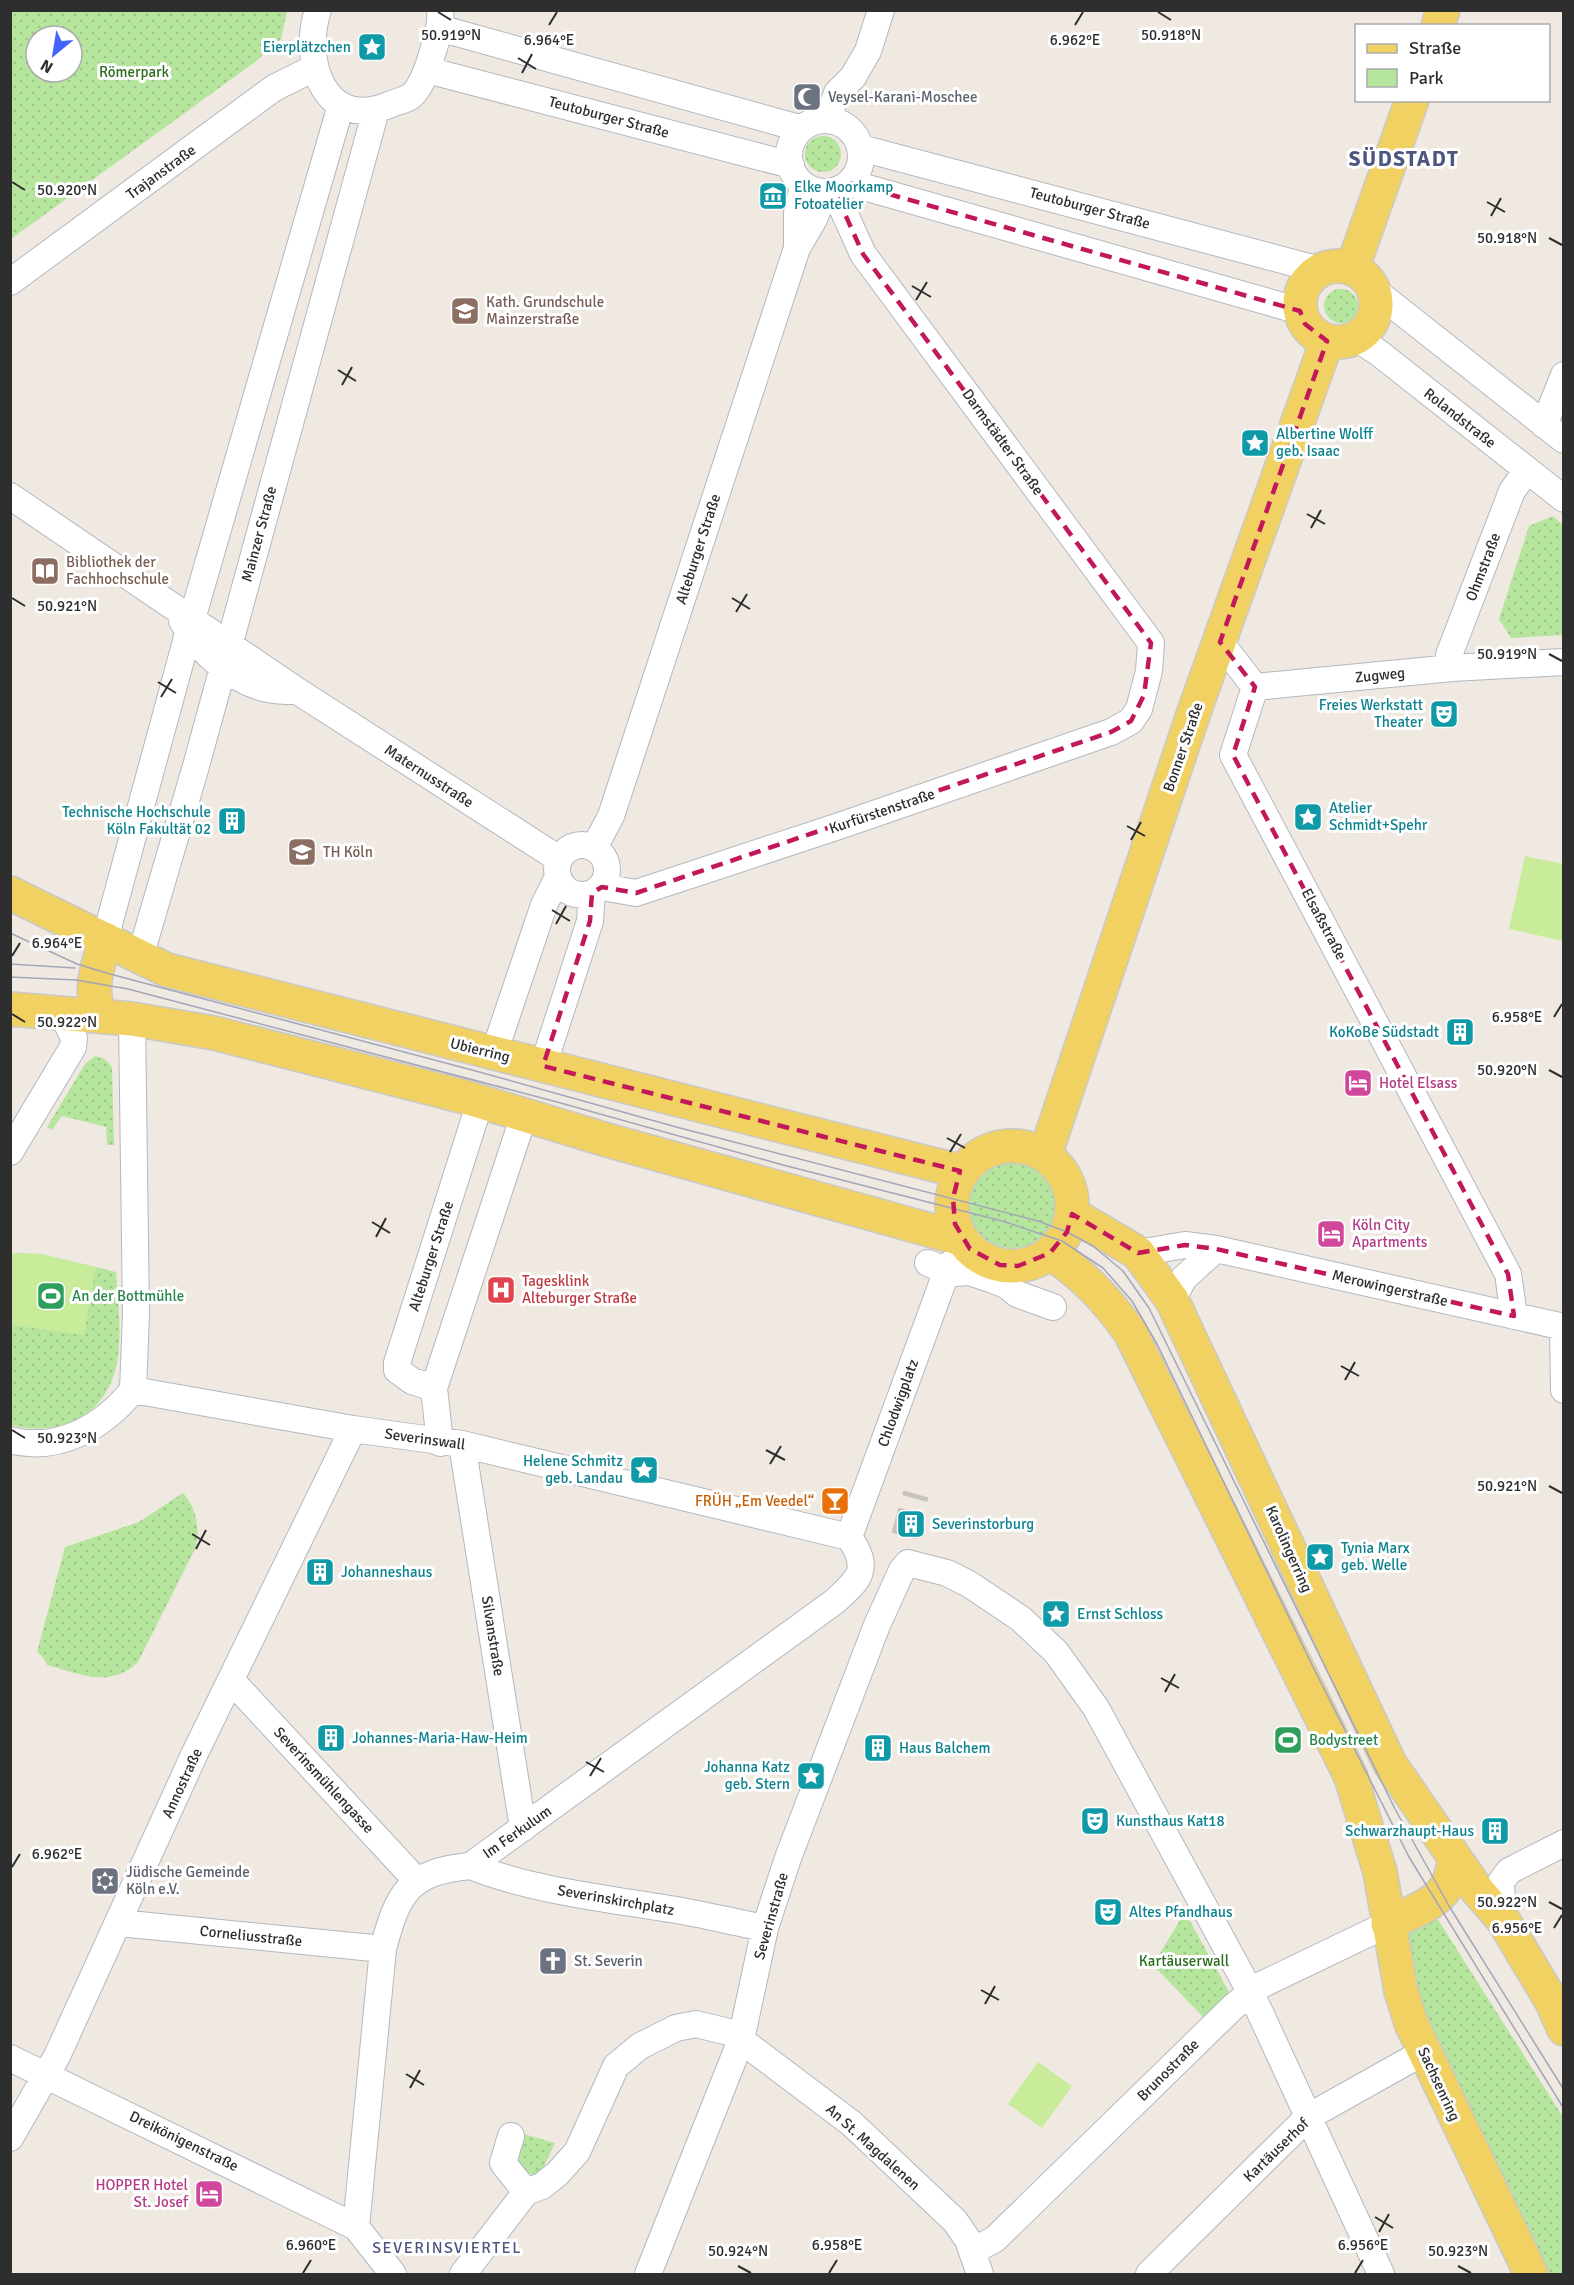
<svg xmlns="http://www.w3.org/2000/svg" width="1574" height="2285" viewBox="0 0 1574 2285" font-family="Signika,sans-serif">
<style>
.green{fill:url(#green-dots);fill-rule:evenodd}
.pitch{fill:#c9ec9a}
.lines{fill:none;stroke-linecap:round;stroke-linejoin:round}
.minor-tunnel{stroke:#c8c4bd;stroke-width:26;stroke-dasharray:26 13;stroke-linecap:butt}
.minor-casing{stroke:#b4b7c1;stroke-width:28}
.major-casing{stroke:#c9c9c9;stroke-width:36}
.minor{stroke:#fff;stroke-width:26}
.major{stroke:#f2d163;stroke-width:33}
.tram{stroke:#a3a6b8;stroke-width:1.5}
.marked{fill:none;stroke:#c2185b;stroke-width:4.5;stroke-dasharray:12 8;stroke-linejoin:round}
.ticks{fill:none;stroke:#2e2e2e;stroke-width:2}
.labels{text-anchor:middle;dominant-baseline:central;stroke-width:6;stroke-linejoin:round;paint-order:stroke}
.culture-label{font-size:15px;fill:#0d838f;stroke:#fff;text-anchor:start}
.park-label{font-size:15px;fill:#2c6e1b;stroke:#fff}
.worship-label{font-size:15px;fill:#5b616d;stroke:#fff;text-anchor:start}
.street-label{font-size:15px;fill:#2e2e2e;stroke:#fff}
.education-label{font-size:15px;fill:#785e54;stroke:#fff;text-anchor:start}
.hotel-label{font-size:15px;fill:#b23c85;stroke:#fff;text-anchor:start}
.health-label{font-size:15px;fill:#be3a42;stroke:#fff;text-anchor:start}
.leisure-label{font-size:15px;fill:#27864d;stroke:#fff;text-anchor:start}
.food-label{font-size:15px;fill:#c56008;stroke:#fff;text-anchor:end}
.neighbourhood-label{font-size:16px;letter-spacing:1.5px;fill:#4d5680;stroke:#fff}
.district-label{font-size:21px;font-weight:bold;letter-spacing:1.5px;fill:#4d5680;stroke:#fff}
.ticks-label{font-size:15px;text-anchor:middle;fill:#2e2e2e;stroke:#fff;stroke-width:6;stroke-linejoin:round;paint-order:stroke}
</style>
<defs>
<pattern id="green-dots" width="8" height="8" patternUnits="userSpaceOnUse" patternTransform="scale(1.5)"><rect width="8" height="8" fill="#b6e59e"/><path d="M2 2h.1M6 6h.1" fill="none" stroke="#9dc588" stroke-width="1.8" stroke-linecap="round"/></pattern>
</defs>
<rect width="100%" height="100%" fill="#efe9e1"/>
<path class="green" d="M11,10H287V11L281,39L255,62L11,239ZM36,36H72V72H36Z
M805 154a18 18 0 1 1 36 0a18 18 0 1 1-36 0Z
M1324 306a17 17 0 1 1 34 0a17 17 0 1 1-34 0Z
M1553,516L1563,525V635L1511,638L1499,619L1529,526Z
M95,1056L105,1059L112,1067L114,1145H107L106,1127L62,1116L52,1130L47,1127L85,1064Z
M966 1207a47 47 0 1 1 94 0a47 47 0 1 1-94 0Z
M10,1253L41,1254L116,1272C119,1323 132,1389 78,1419C58,1430 33,1431 11,1425Z
M183,1493C196,1507 200,1527 196,1547L138,1662C110,1689 80,1674 47,1665L43,1657L37,1652L65,1547L139,1522Z
M1185,1912L1230,1994L1205,2019L1153,1965Z
M1437,1918L1563,2117V2274H1540L1423,2027L1397,1940Z
M524,2134L555,2143L539,2177L514,2168Z"/>
<path class="pitch" d="M1525,856L1563,864V941L1509,929Z
M11,1253L41,1254L96,1267L84,1335L11,1325Z
M1038,2062L1072,2086L1042,2128L1008,2104Z"/>
<g class="lines">
<path class="minor-tunnel" d="M904,1536L916,1494"/>
<g class="minor-casing">
<path id="minor" d="M318,10C301,62 325,131 389,105C395,102 406,100 411,96C422,87 429,65 433,51C437,38 442,24 440,11
M439,28L799,128
M427,70L791,165
M789 156a36 36 0 1 1 72 0a36 36 0 1 1-72 0Z
M827,120L837,93L853,77L868,51L881,10
M861,148L1320,270
M850,183L1300,311
M797,247V213L803,185
M10,282L274,88L314,68
M1374,290L1564,440
M1356,338L1379,353L1564,499
M1544,425L1564,375
M10,496L299,692L559,859
M182,621C198,651 234,682 268,689C277,691 287,691 296,691
M1220,642L1255,687L1452,668L1564,662
M1452,668L1449,655L1512,491L1527,470
M1255,687L1233,755L1508,1274L1514,1316
M557 870a25 25 0 1 1 50 0a25 25 0 1 1-50 0Z
M594,848L611,816L797,248L814,219L825,192
M602,887L636,893L842,825L1111,732L1131,721L1139,709L1149,671L1151,643L863,254L835,192
M105,939L192,619L341,105
M140,957L196,766L376,110
M132,1019L136,1314L133,1390
M494,1053L544,905L558,877
M543,1066L590,921L592,893
M10,1152L73,1047L74,1038L62,1014
M1138,1253L1185,1245L1216,1249L1564,1327
M928,1263L954,1273L969,1272L993,1280L1006,1285L1017,1294L1053,1307
M1172,1300L1184,1278L1216,1249
M1563,1327L1564,1390
M434,1388L412,1381L397,1370V1363L480,1102
M133,1390L353,1429L462,1444L849,1537
M10,1440C59,1453 104,1426 133,1390
M440,1443L434,1388L524,1115
M462,1444L523,1828
M849,1537L949,1265L970,1249
M231,1680L416,1880
M470,1866C534,1891 603,1898 670,1909C702,1914 733,1922 765,1928
M1503,1920L1501,1882L1509,1871L1564,1843
M119,1923L383,1949
M741,2040L851,2123L955,2221L968,2240L980,2274
M10,2058L356,2227L393,2274
M511,2136L503,2163L526,2192
M10,2138L57,2056L194,1755L353,1429
M356,2227L383,1949C398,1893 408,1872 470,1866L834,1602C860,1579 871,1569 849,1537
M973,2251L995,2239L1234,2006L1261,1985L1388,1924
M463,2274L526,2192L542,2186L557,2174L577,2152L616,2066L640,2046L676,2028L696,2024L741,2035
M648,2274L741,2040L765,1928L788,1858L877,1625L902,1570L908,1563L947,1573L969,1584L1021,1619L1056,1652L1096,1708L1251,1993L1381,2274
M1149,2274L1308,2117L1424,2052"/>
</g>
<g class="major-casing">
<path id="major" d="M1438,26L1443,10
M1300 304a38 38 0 1 1 76 0a38 38 0 1 1-76 0Z
M1352,269L1412,100
M10,893L167,970L183,974L963,1172
M10,1009L132,1019L214,1033L465,1097L607,1140L962,1239
M104,1017C85,995 99,965 105,939
M952 1206a60 60 0 1 1 120 0a60 60 0 1 1-120 0Z
M1045,1155L1194,712L1327,341
M1072,1214L1138,1253L1172,1300L1390,1764L1477,1890L1503,1920L1552,2002L1564,2029
M1050,1253C1083,1274 1107,1300 1130,1332L1351,1777L1380,1872L1401,1991L1411,2023L1531,2274
M1388,1924C1421,1907 1453,1901 1454,1858"/>
</g>
<use href="#minor" class="minor"/>
<use href="#major" class="major"/>
<path class="tram" d="M10,933L77,964L110,974L472,1070L680,1128L1038,1221L1067,1232L1093,1246L1123,1271L1149,1308L1395,1809L1449,1906L1564,2090
M10,964L75,968
M10,977L76,980L128,989L557,1102L783,1165L1002,1221L1062,1241L1103,1268L1132,1301L1157,1344L1313,1667L1409,1857L1564,2109"/>
</g>
<path class="marked" d="M850,183L1300,311L1305,324L1327,341L1220,642L1255,687L1233,755L1508,1274L1514,1316L1216,1249L1185,1245L1138,1253L1072,1214L1067,1232L1050,1253L1018,1266L1000,1265L970,1249L955,1224L953,1198L960,1171L543,1066L590,921L592,893L602,887L636,893L1111,732L1131,721L1144,695L1151,643L863,254L835,192Z"/>
<path class="ticks" d="M438,12L451,20M1158,12L1171,20M549,25L557,12M1075,25L1083,12M518,58L536,69M522,73L532,54M12,182L25,190M1487,202L1505,212M1491,216L1501,198M1549,238L1562,245M912,286L931,297M916,300L927,282M338,370L356,381M342,385L352,367M1307,514L1325,524M1311,528L1321,510M12,598L25,606M732,598L750,609M736,612L747,594M1549,654L1562,661M158,682L176,693M161,697L172,679M1127,826L1145,836M1131,840L1141,822M552,910L570,921M556,924L566,906M12,956L20,943M12,1014L25,1022M1554,1017L1562,1004M1549,1070L1562,1077M947,1138L965,1148M950,1152L961,1134M372,1222L390,1233M376,1237L386,1218M1341,1366L1359,1376M1345,1380L1355,1362M12,1430L25,1438M766,1450L785,1460M770,1464L781,1446M1549,1486L1562,1493M192,1534L210,1545M196,1549L206,1530M1161,1678L1179,1688M1165,1692L1175,1674M586,1762L604,1772M590,1776L601,1758M12,1867L20,1854M1549,1902L1562,1909M1554,1928L1562,1915M981,1990L999,2000M985,2004L995,1986M406,2074L424,2085M410,2088L420,2070M1375,2217L1393,2228M1379,2232L1389,2214M738,2266L751,2273M1458,2266L1471,2273M303,2273L311,2260M829,2273L837,2260M1355,2273L1363,2260"/>
<defs>
<g id="sight-square" transform="scale(1.5)"><rect x="-9" y="-9" width="18" height="18" rx="4" fill="#0f9aa8" stroke="#fff"/><path d="M0-6L1.8-2.2L6-1.7L2.9 1.2L3.7 5.4L0 3.3L-3.7 5.4L-2.9 1.2L-6-1.7L-1.8-2.2Z" fill="#fff"/></g>
<g id="mosque-square" transform="scale(1.5)"><rect x="-9" y="-9" width="18" height="18" rx="4" fill="#6b7280" stroke="#fff"/><path d="M3.5-4.9A6 6 0 1 0 3.5 4.9A5 5 0 1 1 3.5-4.9Z" fill="#fff"/></g>
<g id="museum-square" transform="scale(1.5)"><rect x="-9" y="-9" width="18" height="18" rx="4" fill="#0f9aa8" stroke="#fff"/><path d="M0-6L6-3V-2H-6V-3ZM-5-1h2V3h-2ZM-1-1h2V3h-2ZM3-1h2V3H3ZM-6 4H6V6H-6Z" fill="#fff"/></g>
<g id="school-square" transform="scale(1.5)"><rect x="-9" y="-9" width="18" height="18" rx="4" fill="#8d6e63" stroke="#fff"/><path d="M0-5L7-2L0 1L-7-2ZM-4 1L0 2.5L4 1V4Q0 6-4 4Z" fill="#fff"/></g>
<g id="library-square" transform="scale(1.5)"><rect x="-9" y="-9" width="18" height="18" rx="4" fill="#8d6e63" stroke="#fff"/><path d="M-6-4Q-3-5.5-.7-3.5V5Q-3 3-6 4ZM6-4Q3-5.5 .7-3.5V5Q3 3 6 4Z" fill="#fff"/></g>
<g id="theatre-square" transform="scale(1.5)"><rect x="-9" y="-9" width="18" height="18" rx="4" fill="#0f9aa8" stroke="#fff"/><path d="M-5-5.5Q0-4 5-5.5V0Q5 5 0 6Q-5 5-5 0ZM-3.3-2.5H-1v1.5H-3.3ZM1-2.5H3.3v1.5H1ZM-2.8 1Q0 5.5 2.8 1Z" fill="#fff"/></g>
<g id="building-square" transform="scale(1.5)"><rect x="-9" y="-9" width="18" height="18" rx="4" fill="#0f9aa8" stroke="#fff"/><path d="M-4-6H4V6H1V3H-1V6H-4ZM-2.5-4.3h1.7v1.8h-1.7ZM.8-4.3h1.7v1.8H.8ZM-2.5-1h1.7V.8h-1.7ZM.8-1h1.7V.8H.8Z" fill="#fff"/></g>
<g id="university-square" transform="scale(1.5)"><rect x="-9" y="-9" width="18" height="18" rx="4" fill="#8d6e63" stroke="#fff"/><path d="M0-5L7-2L0 1L-7-2ZM-4 1L0 2.5L4 1V4Q0 6-4 4Z" fill="#fff"/></g>
<g id="hotel-square" transform="scale(1.5)"><rect x="-9" y="-9" width="18" height="18" rx="4" fill="#d1479c" stroke="#fff"/><path d="M-6-4.5h1.5V1H6V5H4.5V3h-9V5H-6ZM-4 0a1.8 1.8 0 1 1 3.6 0ZM.5 0V-2.5h3Q6-2.5 6 0Z" fill="#fff"/></g>
<g id="hospital-square" transform="scale(1.5)"><rect x="-9" y="-9" width="18" height="18" rx="4" fill="#e0444e" stroke="#fff"/><path d="M-5-5h3v3.5h4V-5h3V5h-3V1.5h-4V5h-3Z" fill="#fff"/></g>
<g id="stadium-square" transform="scale(1.5)"><rect x="-9" y="-9" width="18" height="18" rx="4" fill="#2e9e5b" stroke="#fff"/><path d="M0-5a6.5 5 0 1 0 0 10a6.5 5 0 1 0 0-10ZM-3.5-1.8h7v3.6h-7Z" fill="#fff"/></g>
<g id="bar-square" transform="scale(1.5)"><rect x="-9" y="-9" width="18" height="18" rx="4" fill="#e8710a" stroke="#fff"/><path d="M-6-5H6L.8 .8V4.5H3.5V6h-7V4.5H-.8V.8Z" fill="#fff"/></g>
<g id="synagogue-square" transform="scale(1.5)"><rect x="-9" y="-9" width="18" height="18" rx="4" fill="#6b7280" stroke="#fff"/><path d="M0-6.5L5.6 3.2H-5.6ZM0 6.5L5.6-3.2H-5.6Z" fill="#fff"/></g>
<g id="church-square" transform="scale(1.5)"><rect x="-9" y="-9" width="18" height="18" rx="4" fill="#6b7280" stroke="#fff"/><path d="M-1.2-6h2.4v3.5h3.3v2.4h-3.3V6h-2.4V-.1h-3.3v-2.4h3.3Z" fill="#fff"/></g>
</defs>
<g fill-rule="evenodd">
<use href="#sight-square" x="372" y="47"/>
<use href="#mosque-square" x="807" y="97"/>
<use href="#museum-square" x="773" y="196"/>
<use href="#school-square" x="465" y="311"/>
<use href="#sight-square" x="1255" y="443"/>
<use href="#library-square" x="45" y="571"/>
<use href="#theatre-square" x="1444" y="714"/>
<use href="#sight-square" x="1308" y="817"/>
<use href="#building-square" x="232" y="821"/>
<use href="#university-square" x="302" y="852"/>
<use href="#building-square" x="1460" y="1032"/>
<use href="#hotel-square" x="1358" y="1083"/>
<use href="#hotel-square" x="1331" y="1234"/>
<use href="#hospital-square" x="501" y="1290"/>
<use href="#stadium-square" x="51" y="1296"/>
<use href="#sight-square" x="644" y="1470"/>
<use href="#bar-square" x="835" y="1501"/>
<use href="#building-square" x="911" y="1524"/>
<use href="#sight-square" x="1320" y="1557"/>
<use href="#building-square" x="320" y="1572"/>
<use href="#sight-square" x="1056" y="1614"/>
<use href="#building-square" x="331" y="1738"/>
<use href="#stadium-square" x="1288" y="1740"/>
<use href="#building-square" x="878" y="1748"/>
<use href="#sight-square" x="811" y="1776"/>
<use href="#theatre-square" x="1095" y="1821"/>
<use href="#building-square" x="1495" y="1831"/>
<use href="#synagogue-square" x="105" y="1881"/>
<use href="#theatre-square" x="1108" y="1912"/>
<use href="#church-square" x="553" y="1961"/>
<use href="#hotel-square" x="209" y="2194"/>
</g>
<g class="labels">
<g class="culture-label">
<text x="351" y="47" text-anchor="end">Eierplätzchen</text>
<text x="794" y="187">Elke Moorkamp<tspan x="794" dy="17">Fotoatelier</tspan></text>
<text x="1276" y="434">Albertine Wolff<tspan x="1276" dy="17">geb. Isaac</tspan></text>
<text x="1423" y="705" text-anchor="end">Freies Werkstatt<tspan x="1423" dy="17">Theater</tspan></text>
<text x="1329" y="808">Atelier<tspan x="1329" dy="17">Schmidt+Spehr</tspan></text>
<text x="211" y="812" text-anchor="end">Technische Hochschule<tspan x="211" dy="17">Köln Fakultät 02</tspan></text>
<text x="1439" y="1032" text-anchor="end">KoKoBe Südstadt</text>
<text x="623" y="1461" text-anchor="end">Helene Schmitz<tspan x="623" dy="17">geb. Landau</tspan></text>
<text x="932" y="1524">Severinstorburg</text>
<text x="1341" y="1548">Tynia Marx<tspan x="1341" dy="17">geb. Welle</tspan></text>
<text x="341" y="1572">Johanneshaus</text>
<text x="1077" y="1614">Ernst Schloss</text>
<text x="352" y="1738">Johannes-Maria-Haw-Heim</text>
<text x="899" y="1748">Haus Balchem</text>
<text x="790" y="1767" text-anchor="end">Johanna Katz<tspan x="790" dy="17">geb. Stern</tspan></text>
<text x="1116" y="1821">Kunsthaus Kat18</text>
<text x="1474" y="1831" text-anchor="end">Schwarzhaupt-Haus</text>
<text x="1129" y="1912">Altes Pfandhaus</text>
</g>
<g class="park-label">
<text x="134" y="72">Römerpark</text>
<text x="1184" y="1961">Kartäuserwall</text>
</g>
<g class="worship-label">
<text x="828" y="97">Veysel-Karani-Moschee</text>
<text x="126" y="1872">Jüdische Gemeinde<tspan x="126" dy="17">Köln e.V.</tspan></text>
<text x="574" y="1961">St. Severin</text>
</g>
<g class="street-label">
<text transform="translate(609 117) rotate(15)">Teutoburger Straße</text>
<text transform="translate(161 172) rotate(-36)">Trajanstraße</text>
<text transform="translate(1090 208) rotate(15)">Teutoburger Straße</text>
<text transform="translate(1460 418) rotate(38)">Rolandstraße</text>
<text transform="translate(1003 442) rotate(54)">Darmstädter Straße</text>
<text transform="translate(259 534) rotate(-75)">Mainzer Straße</text>
<text transform="translate(698 549) rotate(-72)">Alteburger Straße</text>
<text transform="translate(1483 567) rotate(-69)">Ohmstraße</text>
<text transform="translate(1380 675) rotate(-6)">Zugweg</text>
<text transform="translate(1183 747) rotate(-71)">Bonner Straße</text>
<text transform="translate(429 776) rotate(33)">Maternusstraße</text>
<text transform="translate(882 811) rotate(-19)">Kurfürstenstraße</text>
<text transform="translate(1324 924) rotate(62)">Elsaßstraße</text>
<text transform="translate(480 1050) rotate(14)">Ubierring</text>
<text transform="translate(431 1256) rotate(-72)">Alteburger Straße</text>
<text transform="translate(1390 1288) rotate(13)">Merowingerstraße</text>
<text transform="translate(898 1403) rotate(-70)">Chlodwigplatz</text>
<text transform="translate(425 1439) rotate(8)">Severinswall</text>
<text transform="translate(1289 1549) rotate(66)">Karolingerring</text>
<text transform="translate(493 1636) rotate(81)">Silvanstraße</text>
<text transform="translate(324 1780) rotate(47)">Severinsmühlengasse</text>
<text transform="translate(182 1783) rotate(-65)">Annostraße</text>
<text transform="translate(517 1832) rotate(-35)">Im Ferkulum</text>
<text transform="translate(616 1900) rotate(10)">Severinskirchplatz</text>
<text transform="translate(771 1916) rotate(-74)">Severinstraße</text>
<text transform="translate(251 1936) rotate(6)">Corneliusstraße</text>
<text transform="translate(1168 2070) rotate(-45)">Brunostraße</text>
<text transform="translate(1439 2084) rotate(65)">Sachsenring</text>
<text transform="translate(184 2141) rotate(26)">Dreikönigenstraße</text>
<text transform="translate(873 2147) rotate(42)">An St. Magdalenen</text>
<text transform="translate(1276 2150) rotate(-44)">Kartäuserhof</text>
</g>
<g class="education-label">
<text x="486" y="302">Kath. Grundschule<tspan x="486" dy="17">Mainzerstraße</tspan></text>
<text x="66" y="562">Bibliothek der<tspan x="66" dy="17">Fachhochschule</tspan></text>
<text x="323" y="852">TH Köln</text>
</g>
<g class="hotel-label">
<text x="1379" y="1083">Hotel Elsass</text>
<text x="1352" y="1225">Köln City<tspan x="1352" dy="17">Apartments</tspan></text>
<text x="188" y="2185" text-anchor="end">HOPPER Hotel<tspan x="188" dy="17">St. Josef</tspan></text>
</g>
<g class="health-label">
<text x="522" y="1281">Tagesklink<tspan x="522" dy="17">Alteburger Straße</tspan></text>
</g>
<g class="leisure-label">
<text x="72" y="1296">An der Bottmühle</text>
<text x="1309" y="1740">Bodystreet</text>
</g>
<g class="food-label">
<text x="814" y="1501">FRÜH „Em Veedel“</text>
</g>
<g class="neighbourhood-label">
<text x="447" y="2248">SEVERINSVIERTEL</text>
</g>
<g class="district-label">
<text x="1404" y="159">SÜDSTADT</text>
</g>
</g>
<g class="ticks-label">
<text x="451" y="40">50.919°N</text>
<text x="1171" y="40">50.918°N</text>
<text x="549" y="45">6.964°E</text>
<text x="1075" y="45">6.962°E</text>
<text x="67" y="195">50.920°N</text>
<text x="1507" y="243">50.918°N</text>
<text x="67" y="611">50.921°N</text>
<text x="1507" y="659">50.919°N</text>
<text x="57" y="948">6.964°E</text>
<text x="1517" y="1022">6.958°E</text>
<text x="67" y="1027">50.922°N</text>
<text x="1507" y="1075">50.920°N</text>
<text x="67" y="1443">50.923°N</text>
<text x="1507" y="1491">50.921°N</text>
<text x="57" y="1859">6.962°E</text>
<text x="1507" y="1907">50.922°N</text>
<text x="1517" y="1933">6.956°E</text>
<text x="311" y="2250">6.960°E</text>
<text x="837" y="2250">6.958°E</text>
<text x="1363" y="2250">6.956°E</text>
<text x="738" y="2256">50.924°N</text>
<text x="1458" y="2256">50.923°N</text>
</g>
<rect width="1574" height="2285" fill="none" stroke="#2e2e2e" stroke-width="24"/>
<rect x="1355" y="24" width="195" height="78" fill="#ffffff" stroke="#ababab" stroke-width="1.5"/>
<rect x="1367" y="44" width="30" height="9" fill="#f2d163" stroke="#ababab" stroke-width="1.5"/>
<text x="1409" y="54" font-size="18" fill="#2e2e2e">Straße</text>
<rect x="1367" y="69" width="30" height="18" fill="#b6e59e" stroke="#ababab" stroke-width="1.5"/>
<text x="1409" y="84" font-size="18" fill="#2e2e2e">Park</text>
<g transform="translate(54 54) rotate(210)"><circle r="28" fill="#ffffff" stroke="#ababab" stroke-width="1.5"/>
<path d="M0-4.5L10 22L0 15L-10 22Z" fill="#4264fb"/>
<text y="-9" font-size="16" font-weight="bold" text-anchor="middle" fill="#2e2e2e">N</text>
</g>
</svg>
